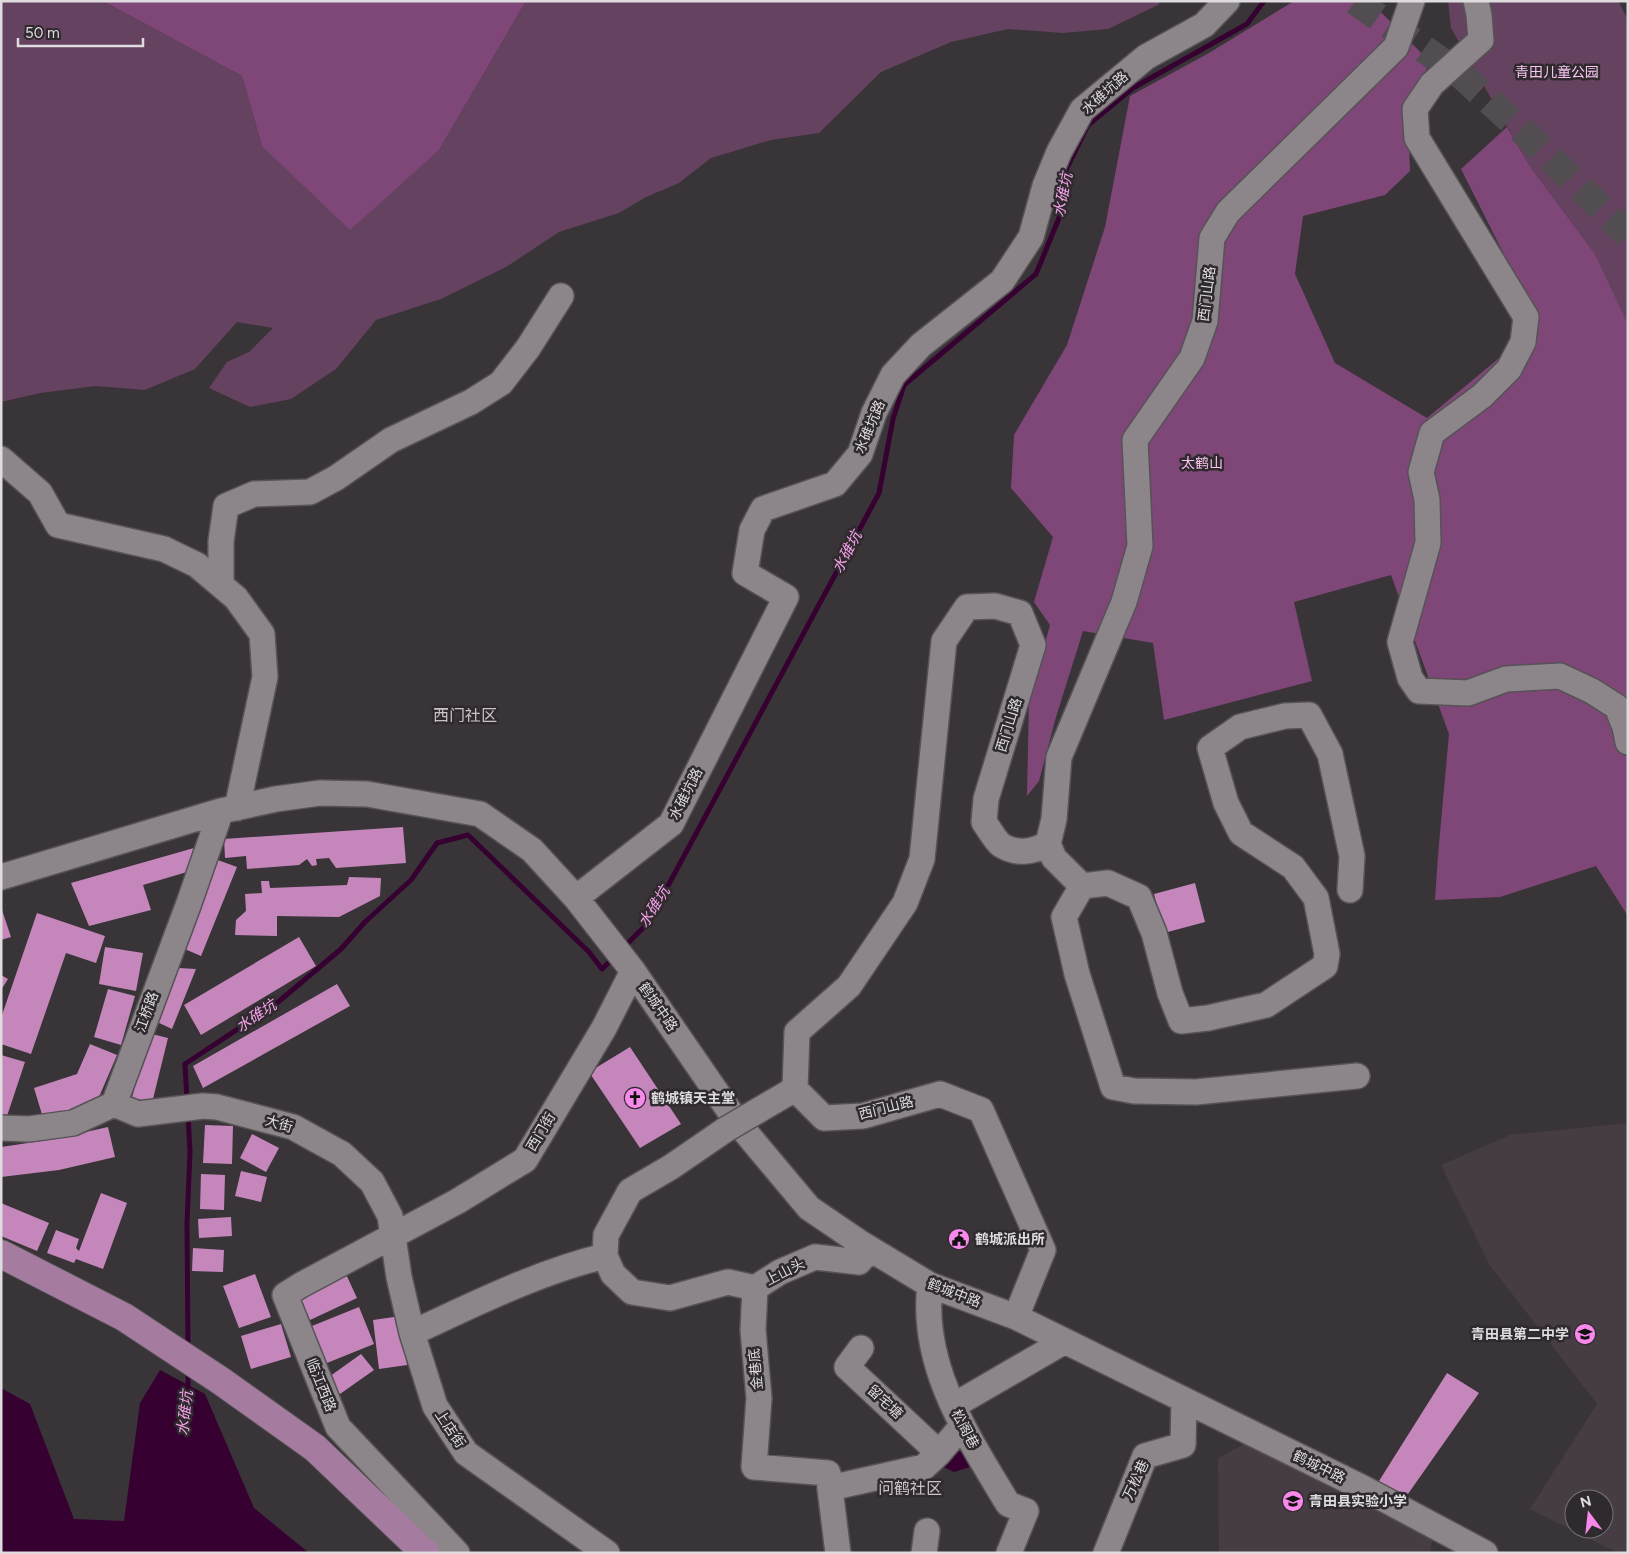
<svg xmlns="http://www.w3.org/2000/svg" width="1629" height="1554" viewBox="0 0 1629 1554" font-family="Figtree,'Noto Sans SC',sans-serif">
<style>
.built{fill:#463c44;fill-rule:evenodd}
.green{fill:#65425f}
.forest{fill:#7f4778}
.water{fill:#360131}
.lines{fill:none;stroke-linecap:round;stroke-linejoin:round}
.stream{stroke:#360131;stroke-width:5}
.building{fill:#c587bb}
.major-tunnel{stroke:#524d51;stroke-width:28;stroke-dasharray:28 14;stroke-linecap:butt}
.minor-casing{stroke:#565255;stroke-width:28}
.major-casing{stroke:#565255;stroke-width:30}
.minor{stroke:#8c868b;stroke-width:25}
.major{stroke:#a57c9f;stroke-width:28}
.minor-bridge-casing{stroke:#565255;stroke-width:28;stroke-linecap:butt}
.minor-bridge{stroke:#8c868b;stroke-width:25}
.labels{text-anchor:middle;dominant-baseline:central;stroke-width:5;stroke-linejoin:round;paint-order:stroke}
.park-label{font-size:14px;fill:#f7c4ee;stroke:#2f2a2e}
.street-label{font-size:14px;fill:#dfdcdf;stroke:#2f2a2e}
.poi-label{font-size:14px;font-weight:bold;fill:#dfdcdf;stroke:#2f2a2e;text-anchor:start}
.water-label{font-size:15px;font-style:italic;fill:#f4a1e8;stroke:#2f2a2e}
.quarter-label{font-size:16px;fill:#cac3c9;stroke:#2f2a2e}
</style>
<rect width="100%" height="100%" fill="#393438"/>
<path class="built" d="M1628,1123V1553H1618L1530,1509L1597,1404L1489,1264L1441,1165L1510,1135ZM1574,1499H1604V1529H1574Z
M1250,1441L1434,1533L1430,1553H1219L1218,1458Z"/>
<path class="green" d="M1,1H103L242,76L262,146L439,150L526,1H1161L1158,5L1108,29L1063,33L1008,29L951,42L881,72L819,133L771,140L711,158L679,183L646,197L619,213L559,232L506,267L441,299L376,320L336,369L291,399L250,407L209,388L227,362L249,352L273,328L237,322L195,369L145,390L96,386L40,393L1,402Z
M1448,1H1618L1628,20V329L1595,254L1529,165L1451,28Z"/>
<path class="forest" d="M103,1H526L439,150L350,230L262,146L242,76Z
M1294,1H1370L1430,62L1408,106L1410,171L1385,195L1303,216L1295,274L1335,363L1427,418L1510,349L1537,320L1461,169L1507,127L1529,165L1595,254L1628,325V916L1596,866L1500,897L1435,900L1438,855L1449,734L1391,575L1294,602L1312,681L1164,720L1153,643L1083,631L1056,717L1039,781L1027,796L1029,701L1050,625L1034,602L1053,537L1011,488L1014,435L1067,345L1105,227L1130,96L1209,53Z"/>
<path class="water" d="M160,1370L205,1394L254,1508L309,1553H1V1388L30,1404L74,1519L124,1521L140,1403Z
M963,1438L975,1464L970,1467L954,1472L935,1463Z"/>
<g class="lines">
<path class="stream" d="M623,948L648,923L879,493L893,419L904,385L1036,274L1059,218L1064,174L1088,125L1133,88L1247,24L1264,1
M187,1100L185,1064L277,1003L341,949L365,922L411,880L437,843L468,835L589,952L602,969L613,958
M188,1114L190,1152L187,1223L188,1348
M188,1371V1390"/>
</g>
<path class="building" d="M403,827L406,863L336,868L329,858L316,859L317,865L312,866L307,859L299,865L247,869L246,856L225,858L224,839Z
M201,846L187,872L143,885L151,910L89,926L71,883Z
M215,859L237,867L201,956L180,947Z
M349,877L381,878L380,896L339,917L277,916V936L235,935L236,920L246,911L245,894L262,893L261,881H269L270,888L347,885Z
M1195,883L1205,922L1164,933L1154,894Z
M1,907L11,937L1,940Z
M37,913L105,936L96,963L66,953L31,1054L1,1044V1018Z
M299,937L316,966L201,1035L184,1005Z
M105,947L143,953L136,991L99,984Z
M179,968L196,969L172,1029L157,1022Z
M1,975L8,979L1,990Z
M337,984L350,1006L203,1088L193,1066Z
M108,989L135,996L121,1045L94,1037Z
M148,1033L168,1038L152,1103L132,1098Z
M90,1044L117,1055L96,1104L44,1121L34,1088L77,1074Z
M630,1047L681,1124L640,1148L589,1072Z
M1,1055L25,1062L4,1125L1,1124Z
M205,1125L233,1126L232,1164L203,1163Z
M108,1127L115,1157L59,1170L1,1177V1147L55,1139Z
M252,1134L279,1148L266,1172L240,1158Z
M241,1171L267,1177L261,1202L235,1196Z
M201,1174L225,1175L224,1210L200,1209Z
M101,1193L127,1203L103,1269L76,1259L74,1263L47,1253L56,1230L79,1239L76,1248L79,1251Z
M1,1203L49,1223L37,1251L1,1236Z
M231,1217L232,1236L199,1238L198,1219Z
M193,1248L224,1250L223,1272L192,1271Z
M345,1272L357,1298L308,1321L296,1295Z
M255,1274L271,1317L239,1328L223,1286Z
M359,1307L374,1344L322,1365L307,1328Z
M401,1316L407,1365L379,1369L373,1320Z
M281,1324L291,1357L251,1369L241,1336Z
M361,1354L374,1370L340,1394L326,1379Z
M1447,1373L1479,1393L1403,1501L1379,1481Z"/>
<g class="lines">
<path class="major-tunnel" d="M1355,1L1460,74L1529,137L1628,235"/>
<g class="minor-casing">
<path id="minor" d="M1476,1L1479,15L1481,40L1432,84L1415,109L1417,138L1526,317L1523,342L1509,369L1482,396L1432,433L1421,472L1427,500L1428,543L1400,642L1410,678L1419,691L1468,693L1506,679L1560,676L1592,691L1617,707L1625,727L1628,742
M1,459L40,493L58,525L164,549L197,565L236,598L262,634L265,677L237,808
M221,585V541L226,506L254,494L310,492L336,478L391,440L471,402L501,383L528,348L561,296
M1048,844L1054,858L1082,886
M1,877L221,811L276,799L320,793L367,794L480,814L532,850L576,898L633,971L737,1122L809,1208L862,1244L930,1285L1016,1317L1363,1488L1485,1553
M1350,890L1352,856L1330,754L1309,715L1285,716L1240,727L1210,748L1226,803L1241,833L1293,867L1316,898L1327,954L1325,966L1266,1005L1208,1018L1181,1021L1170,993L1154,933L1139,897L1108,883L1082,886L1064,917L1077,974L1113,1087L1134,1091L1196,1092L1357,1076
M576,898L671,824L786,597L745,573L752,530L763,509L835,484L860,454L874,413L893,375L921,345L1002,281L1031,237L1045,186L1059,152L1082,110L1146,57L1204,25L1227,1
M114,1104L138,1114L203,1106L217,1107L293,1127L342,1154L372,1182L390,1216L399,1277L412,1333L435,1406L466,1453L607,1553
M759,1110L795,1089
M1,1128L29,1129L73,1123L114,1104L189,903L221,811
M725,1130L671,1167L630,1191L606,1235L605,1256L613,1274L632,1292L670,1298L728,1282L755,1288L753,1330L759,1398L754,1467L828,1473L838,1553
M930,1285C920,1367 969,1438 1008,1504L1026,1511L1009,1553
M755,1288L780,1272L815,1257L859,1262L870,1249
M1016,1317L1043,1250L981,1110L940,1094L863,1116L824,1118L795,1089L797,1032L849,986L905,903L922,859L944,641L967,607L995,606L1020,613L1033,645L986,799L984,822C989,829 995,840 1001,845C1017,855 1032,852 1048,844L1054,819L1059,757L1124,602L1140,546L1135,440L1192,358L1205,321L1212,238L1228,212L1396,47L1412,1
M412,1333C475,1304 538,1272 605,1256
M861,1348L847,1367L939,1453
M953,1406L1065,1341
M830,1488L924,1467L939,1453L962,1426
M457,1553L338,1427L285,1295L301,1285L458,1201L525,1160L604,1028L633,971
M924,1553L927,1531
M1106,1553L1145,1456L1183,1445L1184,1400"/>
</g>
<g class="major-casing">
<path id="major" d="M1,1254L124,1317L221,1381L315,1448L425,1553"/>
</g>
<use href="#minor" class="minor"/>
<use href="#major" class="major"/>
<g class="minor-bridge-casing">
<path id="minor-bridge" d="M725,1130L759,1110"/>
</g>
<use href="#minor-bridge" class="minor-bridge"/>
</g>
<defs>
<g id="church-disc" transform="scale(1.125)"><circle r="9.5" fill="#f888ea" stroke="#2f2a2e"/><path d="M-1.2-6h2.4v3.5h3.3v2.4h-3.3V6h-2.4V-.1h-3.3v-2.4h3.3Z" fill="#111"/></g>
<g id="civic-disc" transform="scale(1.125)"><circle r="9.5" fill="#f888ea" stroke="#2f2a2e"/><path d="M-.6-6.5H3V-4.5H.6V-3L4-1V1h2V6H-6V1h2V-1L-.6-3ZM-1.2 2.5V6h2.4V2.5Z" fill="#111"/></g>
<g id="school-disc" transform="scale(1.125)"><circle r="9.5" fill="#f888ea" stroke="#2f2a2e"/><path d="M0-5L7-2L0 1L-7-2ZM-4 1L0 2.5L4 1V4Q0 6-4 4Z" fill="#111"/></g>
</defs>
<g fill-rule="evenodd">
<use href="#church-disc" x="635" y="1098"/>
<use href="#civic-disc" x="959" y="1239"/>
<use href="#school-disc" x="1585" y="1334"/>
<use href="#school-disc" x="1293" y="1501"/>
</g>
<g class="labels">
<g class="park-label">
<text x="1557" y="72">青田儿童公园</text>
<text x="1202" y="463">太鹤山</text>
</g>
<g class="street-label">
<text transform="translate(1105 93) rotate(-42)">水碓坑路</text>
<text transform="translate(1207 294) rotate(-83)">西门山路</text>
<text transform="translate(870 427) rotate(-67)">水碓坑路</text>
<text transform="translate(1009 725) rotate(-73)">西门山路</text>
<text transform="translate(686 794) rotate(-63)">水碓坑路</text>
<text transform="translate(658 1007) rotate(55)">鹤城中路</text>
<text transform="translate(147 1012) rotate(-70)">江桥路</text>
<text transform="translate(886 1108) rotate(-14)">西门山路</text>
<text transform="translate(279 1124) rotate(17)">大街</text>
<text transform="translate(541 1132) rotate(-59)">西门街</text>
<text transform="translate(785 1272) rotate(-27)">上山头</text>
<text transform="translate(954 1293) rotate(21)">鹤城中路</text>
<text transform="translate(756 1369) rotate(-95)">金巷底</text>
<text transform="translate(321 1385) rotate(68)">临江西路</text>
<text transform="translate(885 1402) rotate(43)">留宅塘</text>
<text transform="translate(450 1429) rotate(56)">上店街</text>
<text transform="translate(965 1429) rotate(62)">松阁巷</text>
<text transform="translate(1319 1467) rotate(26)">鹤城中路</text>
<text transform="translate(1136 1480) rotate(-65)">万松巷</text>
</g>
<g class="poi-label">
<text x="651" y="1098">鹤城镇天主堂</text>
<text x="975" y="1239">鹤城派出所</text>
<text x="1569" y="1334" text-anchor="end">青田县第二中学</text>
<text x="1309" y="1501">青田县实验小学</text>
</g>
<g class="water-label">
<text transform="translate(1063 195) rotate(-79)">水碓坑</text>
<text transform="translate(847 552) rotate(-62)">水碓坑</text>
<text transform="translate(654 907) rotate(-58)">水碓坑</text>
<text transform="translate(256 1016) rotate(-34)">水碓坑</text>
<text transform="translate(185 1413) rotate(-84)">水碓坑</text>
</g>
<g class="quarter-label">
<text x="465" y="715">西门社区</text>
<text x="910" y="1488">问鹤社区</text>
</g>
</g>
<rect width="1629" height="1554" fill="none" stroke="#dfdcdf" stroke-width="5"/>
<g transform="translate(1589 1514) rotate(345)"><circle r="24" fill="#2f2a2e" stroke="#757175"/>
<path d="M0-4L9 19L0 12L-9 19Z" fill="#f888ea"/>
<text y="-8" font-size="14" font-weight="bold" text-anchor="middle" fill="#dfdcdf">N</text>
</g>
<path d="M18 38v8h125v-8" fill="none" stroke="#dfdcdf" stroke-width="2.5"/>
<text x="25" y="38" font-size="15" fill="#dfdcdf" stroke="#2f2a2e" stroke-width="4" paint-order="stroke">50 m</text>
</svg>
